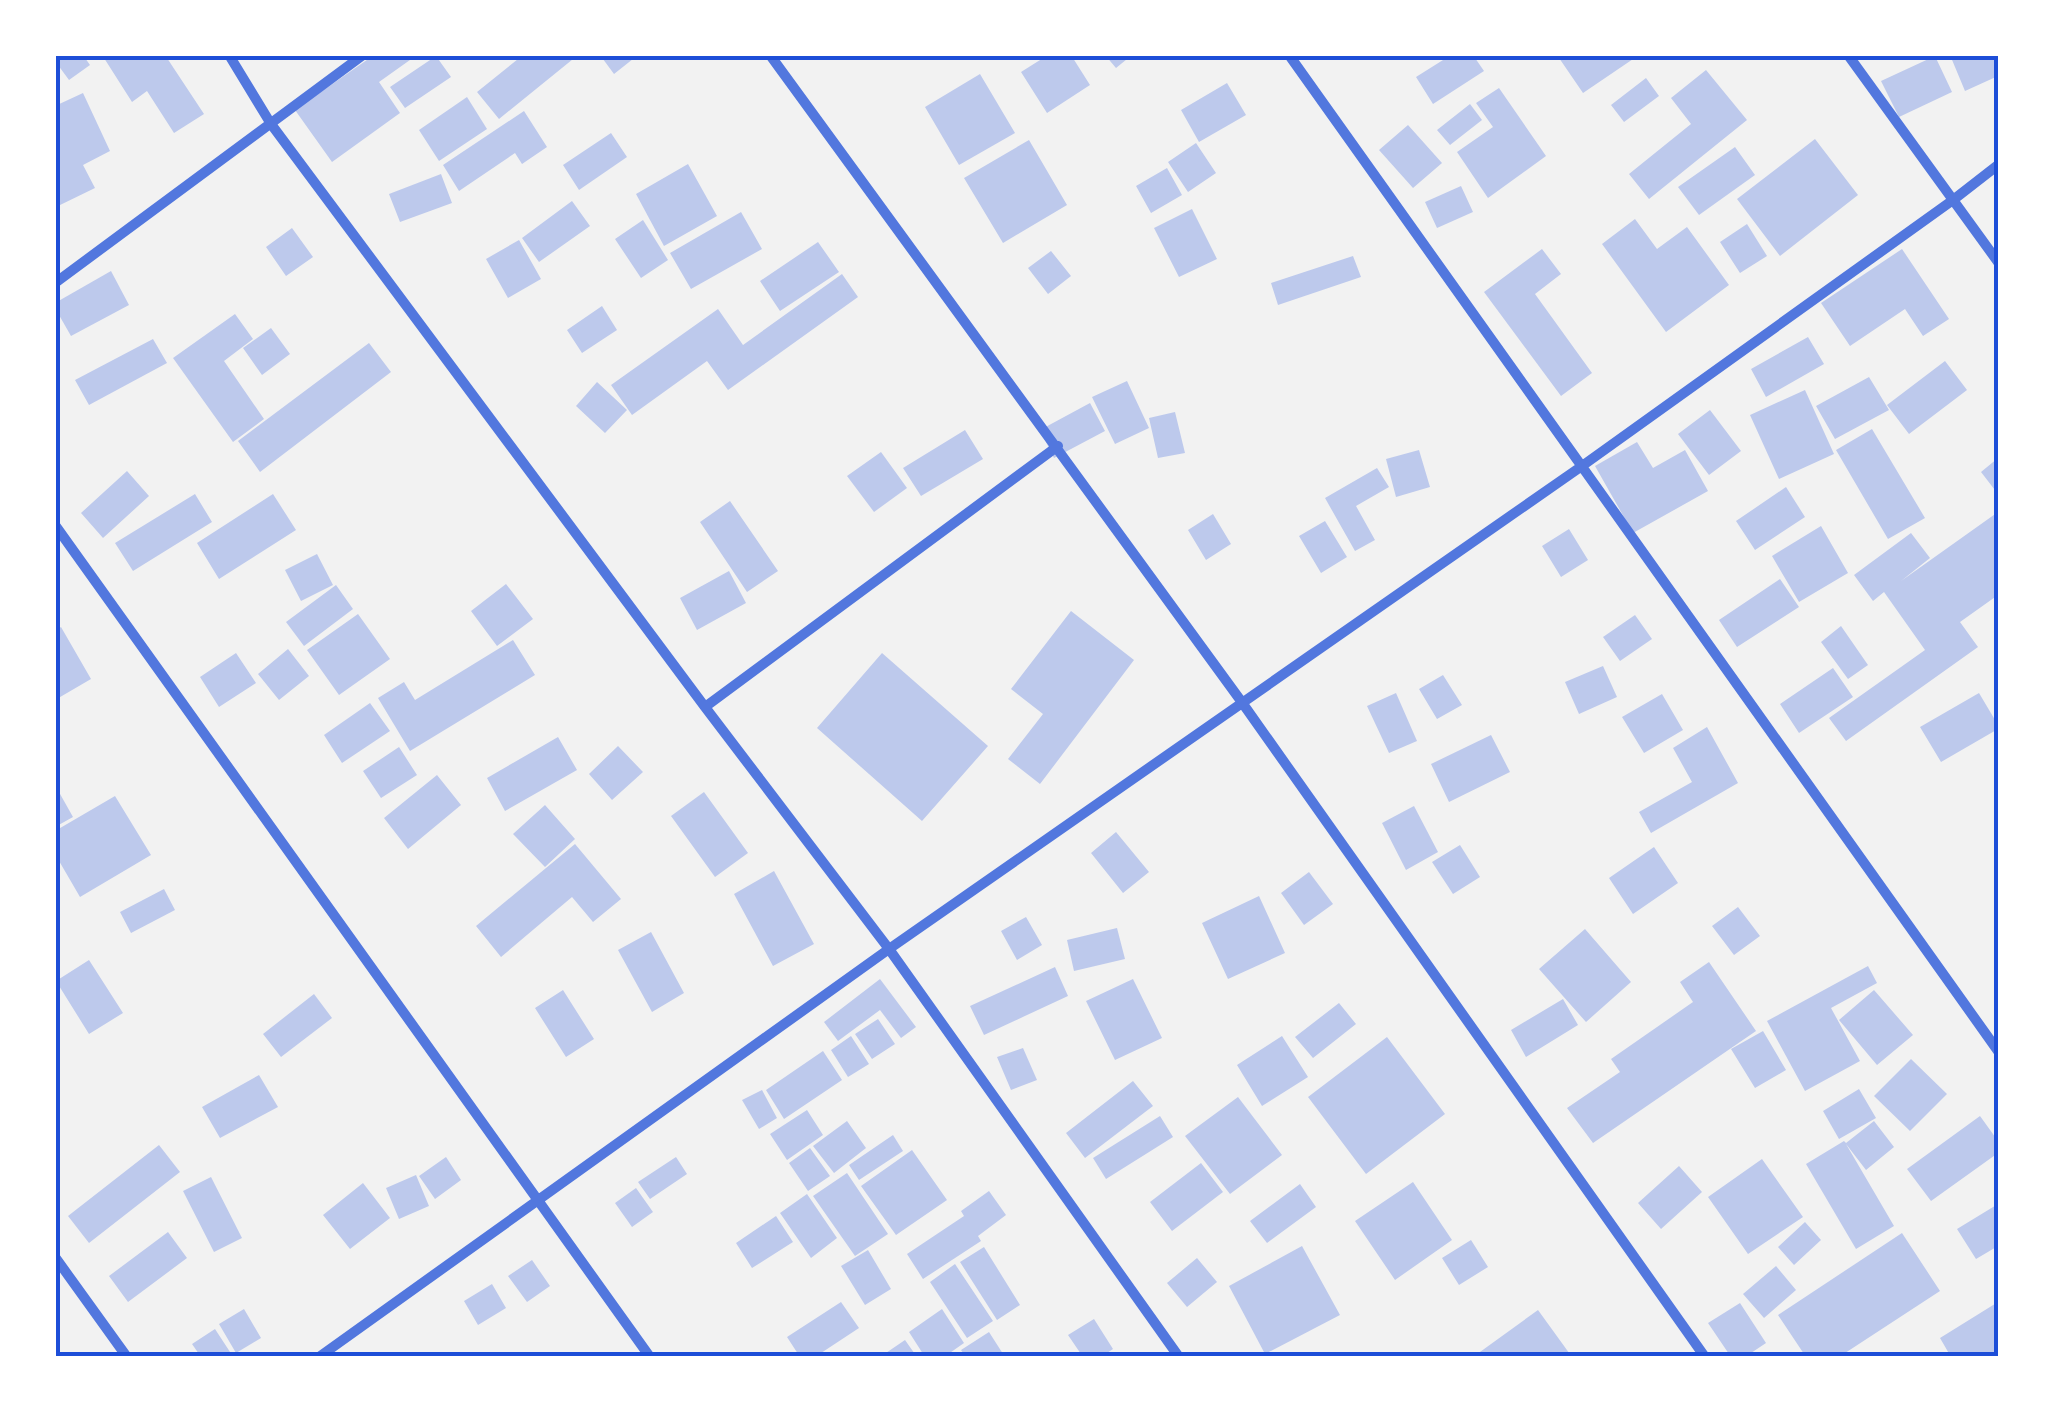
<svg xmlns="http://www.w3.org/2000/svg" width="2053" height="1412" viewBox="0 0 2053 1412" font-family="Rubik,sans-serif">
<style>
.building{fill:#bdc9ec}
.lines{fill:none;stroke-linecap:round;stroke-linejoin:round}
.minor{stroke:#5277de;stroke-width:10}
.neatline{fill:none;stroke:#1d4ed8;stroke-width:4}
</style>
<rect width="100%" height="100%" fill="#f2f2f2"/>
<path class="building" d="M55,55H83L90,65L69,80L55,61Z
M109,55H165L204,114L174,133L147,91L132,102L104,58Z
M374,55H417L379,82L400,113L332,162L295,110Z
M523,55H578L499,119L477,92Z
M600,55H638L614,74Z
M1048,55H1071L1090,85L1047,113L1021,72Z
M1105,55H1132L1116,68Z
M1451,55H1473L1484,71L1433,104L1416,77Z
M1557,55H1639L1583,93Z
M1950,55H1998V76L1965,91Z
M436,56L451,77L405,108L390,87Z
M1935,56L1952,92L1899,117L1881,81Z
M1706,70L1747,120L1649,199L1629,174L1691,124L1671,98Z
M980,74L1015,133L959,165L925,107Z
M1646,78L1659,96L1624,122L1611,105Z
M1227,83L1246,115L1199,142L1181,110Z
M1499,88L1546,156L1488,198L1457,152L1493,127L1476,103Z
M83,93L110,151L83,165L95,188L58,206L55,199V106Z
M467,97L487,129L439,161L419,130Z
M1470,104L1482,120L1450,145L1437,130Z
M524,111L547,147L522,164L515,153L459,191L443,165Z
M1408,125L1442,163L1413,188L1379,150Z
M611,133L627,157L579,190L563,165Z
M1815,139L1858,195L1780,256L1737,199Z
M1029,140L1067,205L1003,243L964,178Z
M1196,143L1216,173L1188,192L1168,162Z
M1735,147L1755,175L1699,215L1678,187Z
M688,164L717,216L664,246L636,194Z
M1167,168L1182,195L1151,213L1136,186Z
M441,174L452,203L400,222L389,194Z
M1461,186L1473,212L1437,228L1425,202Z
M572,201L590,226L539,262L522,238Z
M1192,209L1217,259L1179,277L1154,228Z
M741,212L762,249L691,289L670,253Z
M1635,219L1657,249L1687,227L1729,285L1666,332L1602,244Z
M643,220L668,260L641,278L615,239Z
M1747,224L1767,256L1740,273L1720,242Z
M292,228L313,257L286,276L266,247Z
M519,240L541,279L508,298L486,259Z
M818,242L839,272L780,311L760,281Z
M1542,249L1561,274L1535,294L1592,373L1561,396L1484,292Z
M1902,249L1949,319L1923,336L1905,309L1850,346L1821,303Z
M1051,251L1071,276L1048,294L1028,268Z
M1353,256L1361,277L1278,305L1271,283Z
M111,271L129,305L71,336L55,308V303Z
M842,274L858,297L728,390L707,361L632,415L611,385L718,309L743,345Z
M602,306L617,330L582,353L567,330Z
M235,314L253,339L224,361L264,419L233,442L173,358Z
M271,328L290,354L262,375L243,348Z
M1808,337L1824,364L1766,397L1751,369Z
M153,339L167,363L89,405L75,380Z
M369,343L391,372L260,472L238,441Z
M1945,361L1967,390L1909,434L1887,405Z
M1869,377L1889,410L1835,439L1816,406Z
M1127,381L1149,428L1115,444L1092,397Z
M597,382L627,410L605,433L576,406Z
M1805,390L1834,454L1779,479L1750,415Z
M1090,403L1105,431L1054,458L1040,430Z
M1710,410L1741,451L1709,475L1678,434Z
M1175,412L1185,453L1158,458L1149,418Z
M1872,429L1925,518L1888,539L1836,450Z
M965,430L983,459L921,496L903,468Z
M1637,442L1653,468L1685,450L1708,491L1633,533L1595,466Z
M1419,450L1430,487L1396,497L1386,459Z
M881,452L907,488L874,512L847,476Z
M1998,458V494L1981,472Z
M1377,468L1389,487L1356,506L1375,540L1355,551L1325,498Z
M127,471L149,496L103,538L81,513Z
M1786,487L1805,517L1755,550L1736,521Z
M195,494L212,522L133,571L115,543Z
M273,494L296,530L219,579L197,543Z
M730,501L778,571L747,592L700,522Z
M1998,512V595L1960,622L1978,647L1846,741L1829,718L1925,650L1884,592L1873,601L1854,575L1911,533L1930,558L1901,581Z
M1213,514L1231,544L1206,560L1188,530Z
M1325,521L1347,557L1321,573L1299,536Z
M1821,526L1848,573L1799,602L1772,556Z
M1569,529L1588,560L1561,577L1542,546Z
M317,554L333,585L301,601L285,570Z
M729,571L746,603L697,630L680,598Z
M1780,579L1799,607L1737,647L1719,620Z
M506,584L533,619L497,646L471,611Z
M336,585L353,609L304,646L286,622Z
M1071,611L1134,660L1040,784L1008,759L1043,714L1011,689Z
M358,614L390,659L339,695L307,650Z
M1635,615L1652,639L1620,661L1603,637Z
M1841,626L1868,665L1848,679L1821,642Z
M61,627L91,679L55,700V631Z
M513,640L535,675L410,751L378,698L404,682L415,700Z
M288,649L309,676L279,700L258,674Z
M236,653L256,683L219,707L200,677Z
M882,653L988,746L922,821L817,728Z
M1603,666L1617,697L1579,714L1565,682Z
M1833,668L1853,697L1799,733L1780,704Z
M1443,675L1462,705L1437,719L1419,689Z
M1396,693L1417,741L1389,753L1367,706Z
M1979,693L1998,725V729L1941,762L1920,727Z
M1662,694L1683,730L1644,753L1622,717Z
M370,703L390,731L342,763L324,735Z
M1707,727L1738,783L1651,833L1639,812L1692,782L1673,748Z
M1491,735L1510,772L1449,802L1431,764Z
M558,737L577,770L505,811L487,778Z
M618,746L643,772L612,800L589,774Z
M399,747L417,775L381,798L363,771Z
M437,775L461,805L408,849L384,818Z
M55,785L73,817L55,827Z
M704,792L748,853L715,877L671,816Z
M115,796L151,855L80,897L55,854V831Z
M545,805L575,839L545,867L513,834Z
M1414,806L1438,852L1406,870L1382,823Z
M1116,832L1149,872L1123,893L1091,853Z
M575,844L621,899L593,922L572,897L501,957L476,926Z
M1460,845L1480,877L1453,894L1432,862Z
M1654,847L1678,883L1633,914L1609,878Z
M774,871L814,944L773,966L734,894Z
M1309,872L1333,904L1304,925L1281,893Z
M164,889L175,910L131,933L120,912Z
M1259,896L1285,953L1228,979L1202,923Z
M1738,907L1760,936L1734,955L1712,926Z
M1026,917L1042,945L1017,960L1001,931Z
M1117,928L1125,959L1074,971L1067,940Z
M1585,929L1631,982L1586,1022L1539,969Z
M651,932L684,993L652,1012L618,950Z
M89,960L123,1013L89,1034L56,981Z
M1709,962L1756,1031L1593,1143L1567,1108L1620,1072L1611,1059L1693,1002L1680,982Z
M1868,966L1877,983L1831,1008L1860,1061L1805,1091L1767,1021Z
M1055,967L1068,996L984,1035L970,1006Z
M880,979L916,1027L901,1038L880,1010L838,1041L824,1022Z
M1133,979L1162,1038L1115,1060L1086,1001Z
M563,990L594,1039L566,1057L535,1008Z
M1874,990L1913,1035L1877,1065L1839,1020Z
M314,994L332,1018L281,1057L263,1034Z
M1563,999L1578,1025L1526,1057L1511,1030Z
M1339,1003L1356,1024L1313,1058L1295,1037Z
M878,1019L895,1044L872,1059L855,1034Z
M1763,1031L1786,1070L1755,1088L1731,1049Z
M851,1036L869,1064L848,1077L831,1050Z
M1282,1036L1308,1077L1262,1106L1237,1065Z
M1387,1037L1445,1114L1366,1174L1308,1097Z
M1023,1048L1037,1080L1011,1090L997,1057Z
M823,1051L842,1080L784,1119L766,1090Z
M1911,1059L1947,1094L1910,1131L1874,1096Z
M259,1075L278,1107L220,1138L202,1107Z
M1133,1081L1153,1106L1085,1158L1066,1133Z
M1859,1089L1876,1118L1839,1139L1823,1111Z
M762,1090L777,1118L759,1129L742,1100Z
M1238,1097L1282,1155L1230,1194L1185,1136Z
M807,1110L823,1135L787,1160L770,1134Z
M1160,1116L1173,1137L1106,1179L1093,1158Z
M1980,1116L1998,1141V1153L1931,1201L1907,1169Z
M847,1121L866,1148L834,1173L813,1146Z
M1874,1121L1894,1147L1866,1170L1846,1144L1894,1226L1856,1249L1806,1164L1844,1141L1846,1143Z
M893,1135L903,1151L859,1180L849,1165Z
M159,1145L180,1172L89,1243L68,1216Z
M810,1148L830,1176L808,1191L789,1163Z
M912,1150L947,1200L896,1235L861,1186Z
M446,1157L461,1180L435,1199L419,1176Z
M676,1157L687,1174L650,1199L638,1182Z
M1762,1159L1803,1217L1748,1254L1708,1197Z
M1201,1163L1223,1192L1172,1231L1150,1202Z
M1679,1166L1702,1192L1661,1229L1638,1203Z
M847,1173L888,1234L855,1256L813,1196Z
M416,1175L429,1206L399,1219L386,1188Z
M211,1177L242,1238L214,1252L183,1191Z
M1413,1182L1452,1240L1395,1280L1355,1221Z
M363,1183L390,1218L350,1249L323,1215Z
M1300,1184L1316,1207L1267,1243L1250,1221Z
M636,1188L653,1212L632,1227L615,1203Z
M989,1191L1006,1215L978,1236L981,1241L923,1279L907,1254L964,1216L961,1211Z
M807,1194L837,1238L811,1258L780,1213Z
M1998,1204V1246L1976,1259L1957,1229Z
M776,1216L793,1242L752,1268L736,1243Z
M1805,1222L1821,1240L1794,1265L1778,1247Z
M168,1232L187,1258L128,1302L109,1276Z
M1902,1233L1940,1291L1839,1357H1806L1778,1315Z
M1471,1240L1488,1267L1459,1285L1442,1258Z
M1302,1246L1340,1315L1265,1354L1229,1286Z
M984,1247L1020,1305L997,1320L960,1262Z
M868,1250L891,1289L865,1305L841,1266Z
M1197,1258L1217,1282L1187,1307L1167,1283Z
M532,1260L550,1286L527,1302L508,1276Z
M955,1264L993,1321L967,1338L930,1282Z
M1776,1266L1796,1290L1764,1318L1743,1294Z
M492,1284L506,1308L478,1325L464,1301Z
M841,1302L859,1328L815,1357H800L787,1337Z
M1998,1302V1357H1951L1940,1338Z
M1740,1303L1766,1343L1745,1357H1731L1708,1323Z
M244,1309L261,1338L236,1353L219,1324Z
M942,1309L964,1343L944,1357H925L909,1332Z
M1538,1310L1572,1357H1473Z
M1094,1319L1113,1349L1101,1357H1083L1068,1335Z
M215,1329L232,1355L229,1357H201L192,1344Z
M989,1332L1005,1357H966L961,1350Z
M905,1340L917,1357H880Z"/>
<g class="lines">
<path class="minor" d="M229,55L271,124L705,707L889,949L1179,1357
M770,55L1241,701L1705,1357
M1289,55L1998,1051
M1848,55L1998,262
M55,283L363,55
M55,525L650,1357
M705,707L1058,446
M55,1257L127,1357
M319,1357L889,949L1582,466L1953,200L1998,165"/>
</g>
<rect width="2053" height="1412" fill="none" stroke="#ffffff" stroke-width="115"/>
<rect x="58" y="58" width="1938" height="1296" class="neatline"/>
</svg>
